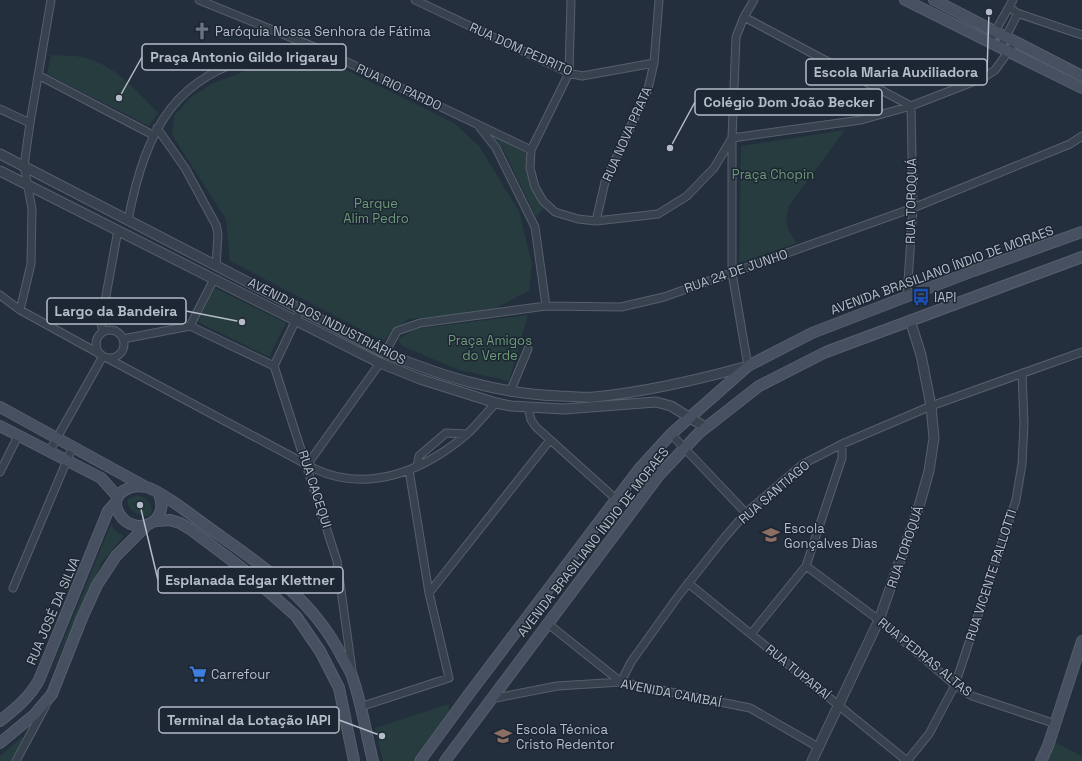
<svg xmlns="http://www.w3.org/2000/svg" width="1082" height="761" viewBox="0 0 1082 761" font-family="'Space Grotesk',sans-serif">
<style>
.green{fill:#263c3f}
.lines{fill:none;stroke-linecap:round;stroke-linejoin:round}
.minor-casing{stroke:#565f6c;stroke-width:9}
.tertiary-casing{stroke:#565f6c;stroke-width:11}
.secondary-casing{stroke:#565f6c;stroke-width:12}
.minor{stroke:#38414e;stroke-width:7}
.tertiary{stroke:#38414e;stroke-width:9}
.secondary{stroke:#465061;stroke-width:10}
.labels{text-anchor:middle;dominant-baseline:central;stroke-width:3;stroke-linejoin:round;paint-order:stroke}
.poi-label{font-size:13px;fill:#b4bcc9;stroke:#1d2633;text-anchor:start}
.street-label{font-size:13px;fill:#b4bcc9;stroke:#1d2633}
.park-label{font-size:13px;fill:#6b9a76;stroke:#1d2633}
.leader{fill:none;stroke:#b4bcc9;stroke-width:1.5}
.callout-dot{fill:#b4bcc9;stroke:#1d2633;stroke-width:1.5}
.callout{fill:#1d2633;stroke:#b4bcc9;stroke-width:1.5}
.callout-label{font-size:14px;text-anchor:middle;font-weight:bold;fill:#b4bcc9}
</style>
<rect width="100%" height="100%" fill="#242f3e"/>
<path class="green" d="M51,55C61,56 72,55 82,57C113,63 137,91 158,113L149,126L47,74Z
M324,59L454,123L479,146L519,211L532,264L529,291L492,310L408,319L383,341L230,261L226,219L172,135L174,116L190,98L211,84L263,64Z
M845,130L789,206C784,223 786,229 797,243L739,263L741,146Z
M493,137L526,153C526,174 530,195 548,209H543L536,217L503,149Z
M215,288L286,323L269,357L198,322Z
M528,315L509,381L459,370L402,346L398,339L415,329Z
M138,495C146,498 151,502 152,511L149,516C139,517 125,509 128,499Z
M111,524L114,530L124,536L102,562L46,684Z
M449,704V711L412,761H383L375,728Z
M22,737L25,739L12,761H0V756Z
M1055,742L1082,756V761H1045Z"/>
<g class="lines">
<g class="minor-casing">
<path id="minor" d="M199,0L324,51L531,150
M415,0L569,73L582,76L654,63
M571,0L569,73L531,150L530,168L535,187L543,201L555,212L578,219L596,221L658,214L687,196L714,168L732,138
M1009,7L1017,13L1082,35
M744,17L911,106L913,208L907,296
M989,42L1013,0
M1000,48L1016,17L1017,13
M38,75L153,135
M0,109L30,123
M478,125L496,148L535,227L546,306
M157,128L185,168L216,225L218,234L216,266
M732,138L861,120L911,106L983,78L995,70L1011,48
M128,220C146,128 176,69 275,53C290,51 306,52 321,51
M596,221L605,182L648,89L654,63L659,0
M0,295L20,310L100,354
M301,309L274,366L337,561L352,670
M20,310L31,264L32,209L24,166L30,123L51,0
M190,326L274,366
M96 344a14 14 0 1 1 28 0a14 14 0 1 1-28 0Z
M103,332L101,323L118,230
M123,339L190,326L214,279
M385,353L397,331L420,323L546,306L621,307L664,297L913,208L1070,144L1082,136
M105,357L315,469C369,494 425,470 467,434C477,425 486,413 496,403
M748,366L732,273V138L736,37L744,17L754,0
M510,392L528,349
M528,407L531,420L536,427L616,499
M671,434L746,513
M49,452L103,356
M307,465L380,363
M417,467L419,456L446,433L467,434
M0,472L18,436
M806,566L879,620L955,685L972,696L1056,724
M688,583L907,761
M13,588L73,446
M429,593L550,440
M547,623L621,682
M751,634L806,566L842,458V444
M621,682L631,662L679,595L725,537L746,513L803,464L842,444L931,406L1082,352
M491,699L557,686L621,682L750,708L818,747
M360,707L449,678L429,593L409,470
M16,761L46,705
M907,761L929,734L955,685L1016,500L1022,464L1024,424L1022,373"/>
</g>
<g class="tertiary-casing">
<path id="tertiary" d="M0,154L385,353C442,376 498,394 560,396C571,396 583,398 594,397C647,392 697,380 748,366
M0,171L380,363L420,379L496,403L511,406L564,409L656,402L671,406L705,427
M812,761L879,620L920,503L929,471L934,438L931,406L921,355L910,320"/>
</g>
<g class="secondary-casing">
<path id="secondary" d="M905,0L1082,88
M934,0L1082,76
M0,407L144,486
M0,426L101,478L118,497
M159,494C172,526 128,539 117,509C111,492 132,484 146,487C160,490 198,520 212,530C263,566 313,599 342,657C346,664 351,671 353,679C362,705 366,734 373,761
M155,521L170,520L180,523L190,529L243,569L296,616L320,651L339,688L354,761
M0,721C15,709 29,698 39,680L108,511L116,502
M0,743L35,714L52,694L82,618L97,585L116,556L146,526
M420,761L469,694L639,469L671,434L748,366L812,333L973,271L1082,232
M445,761L660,474L699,433L759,386L826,352L1082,257
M1041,761L1048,746L1082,641"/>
</g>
<use href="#minor" class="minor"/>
<use href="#tertiary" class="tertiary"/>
<use href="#secondary" class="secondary"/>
</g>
<defs>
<g id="church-bare" transform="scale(1.38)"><path d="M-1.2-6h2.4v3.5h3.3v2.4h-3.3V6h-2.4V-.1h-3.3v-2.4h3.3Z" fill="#6b7280" stroke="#1d2633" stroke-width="2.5" paint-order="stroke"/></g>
<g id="bus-bare" transform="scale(1.38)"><path d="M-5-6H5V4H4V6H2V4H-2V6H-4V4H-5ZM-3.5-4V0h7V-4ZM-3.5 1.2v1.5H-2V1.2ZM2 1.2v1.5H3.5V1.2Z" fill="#1a4fb4" stroke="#1d2633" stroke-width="2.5" paint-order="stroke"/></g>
<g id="school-bare" transform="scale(1.38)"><path d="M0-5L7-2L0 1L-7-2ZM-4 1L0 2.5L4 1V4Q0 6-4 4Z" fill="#8d6e63" stroke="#1d2633" stroke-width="2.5" paint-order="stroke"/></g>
<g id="supermarket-bare" transform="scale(1.38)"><path d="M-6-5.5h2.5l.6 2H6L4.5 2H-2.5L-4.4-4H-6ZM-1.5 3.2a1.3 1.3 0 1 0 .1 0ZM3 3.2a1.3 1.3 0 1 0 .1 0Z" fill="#3f7fe0" stroke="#1d2633" stroke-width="2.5" paint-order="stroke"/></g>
<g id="university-bare" transform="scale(1.38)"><path d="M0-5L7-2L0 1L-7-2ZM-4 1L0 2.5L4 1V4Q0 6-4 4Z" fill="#8d6e63" stroke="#1d2633" stroke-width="2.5" paint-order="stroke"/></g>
</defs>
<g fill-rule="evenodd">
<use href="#church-bare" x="202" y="31"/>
<use href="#bus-bare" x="921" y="297"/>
<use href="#school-bare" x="771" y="535"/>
<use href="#supermarket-bare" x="198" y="674"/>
<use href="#university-bare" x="503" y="736"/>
</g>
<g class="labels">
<g class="poi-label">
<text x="215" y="31">Paróquia Nossa Senhora de Fátima</text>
<text x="934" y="297">IAPI</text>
<text x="784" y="528">Escola<tspan x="784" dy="15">Gonçalves Dias</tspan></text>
<text x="211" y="674">Carrefour</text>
<text x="516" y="729">Escola Técnica<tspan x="516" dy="15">Cristo Redentor</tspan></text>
</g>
<g class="street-label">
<text transform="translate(521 49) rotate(24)">RUA DOM PEDRITO</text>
<text transform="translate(399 87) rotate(25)">RUA RIO PARDO</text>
<text transform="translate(627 134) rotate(-66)">RUA NOVA PRATA</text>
<text transform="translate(911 201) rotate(-89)">RUA TOROQUÁ</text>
<text transform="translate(942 270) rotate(-20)">AVENIDA BRASILIANO ÍNDIO DE MORAES</text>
<text transform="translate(736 271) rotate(-19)">RUA 24 DE JUNHO</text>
<text transform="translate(327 321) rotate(27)">AVENIDA DOS INDUSTRIÁRIOS</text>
<text transform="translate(315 489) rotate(72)">RUA CACEQUI</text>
<text transform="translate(774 492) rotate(-41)">RUA SANTIAGO</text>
<text transform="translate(593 542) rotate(-52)">AVENIDA BRASILIANO ÍNDIO DE MORAES</text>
<text transform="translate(905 547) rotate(-71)">RUA TOROQUÁ</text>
<text transform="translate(991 575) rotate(-72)">RUA VICENTE PALLOTTI</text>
<text transform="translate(53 611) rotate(-67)">RUA JOSÉ DA SILVA</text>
<text transform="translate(925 657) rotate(39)">RUA PEDRAS ALTAS</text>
<text transform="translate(798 672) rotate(39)">RUA TUPARAÍ</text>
<text transform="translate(671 693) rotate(11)">AVENIDA CAMBAÍ</text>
</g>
<g class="park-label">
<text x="773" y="174">Praça Chopin</text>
<text x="376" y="203">Parque<tspan x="376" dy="15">Alim Pedro</tspan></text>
<text x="490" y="340">Praça Amigos<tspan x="490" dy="15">do Verde</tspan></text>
</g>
</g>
<path class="leader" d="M119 98L142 57M989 12L987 72M670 148L695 102M242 322L186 311M140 505L158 580M382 736L339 720"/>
<g class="callout-dot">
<circle cx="119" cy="98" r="4"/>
<circle cx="989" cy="12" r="4"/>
<circle cx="670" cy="148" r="4"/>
<circle cx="242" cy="322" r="4"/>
<circle cx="140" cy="505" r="4"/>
<circle cx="382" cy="736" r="4"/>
</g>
<g class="callout">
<rect x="142" y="44" width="204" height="26" rx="4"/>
<rect x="806" y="59" width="181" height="26" rx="4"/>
<rect x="695" y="89" width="187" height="26" rx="4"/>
<rect x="47" y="298" width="139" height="26" rx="4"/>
<rect x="158" y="567" width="185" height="26" rx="4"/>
<rect x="159" y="707" width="180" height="26" rx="4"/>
</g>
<g class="callout-label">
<text x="244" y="62">Praça Antonio Gildo Irigaray</text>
<text x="896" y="77">Escola Maria Auxiliadora</text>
<text x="789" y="107">Colégio Dom João Becker</text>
<text x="116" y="316">Largo da Bandeira</text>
<text x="250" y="585">Esplanada Edgar Klettner</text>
<text x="249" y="725">Terminal da Lotação IAPI</text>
</g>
</svg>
